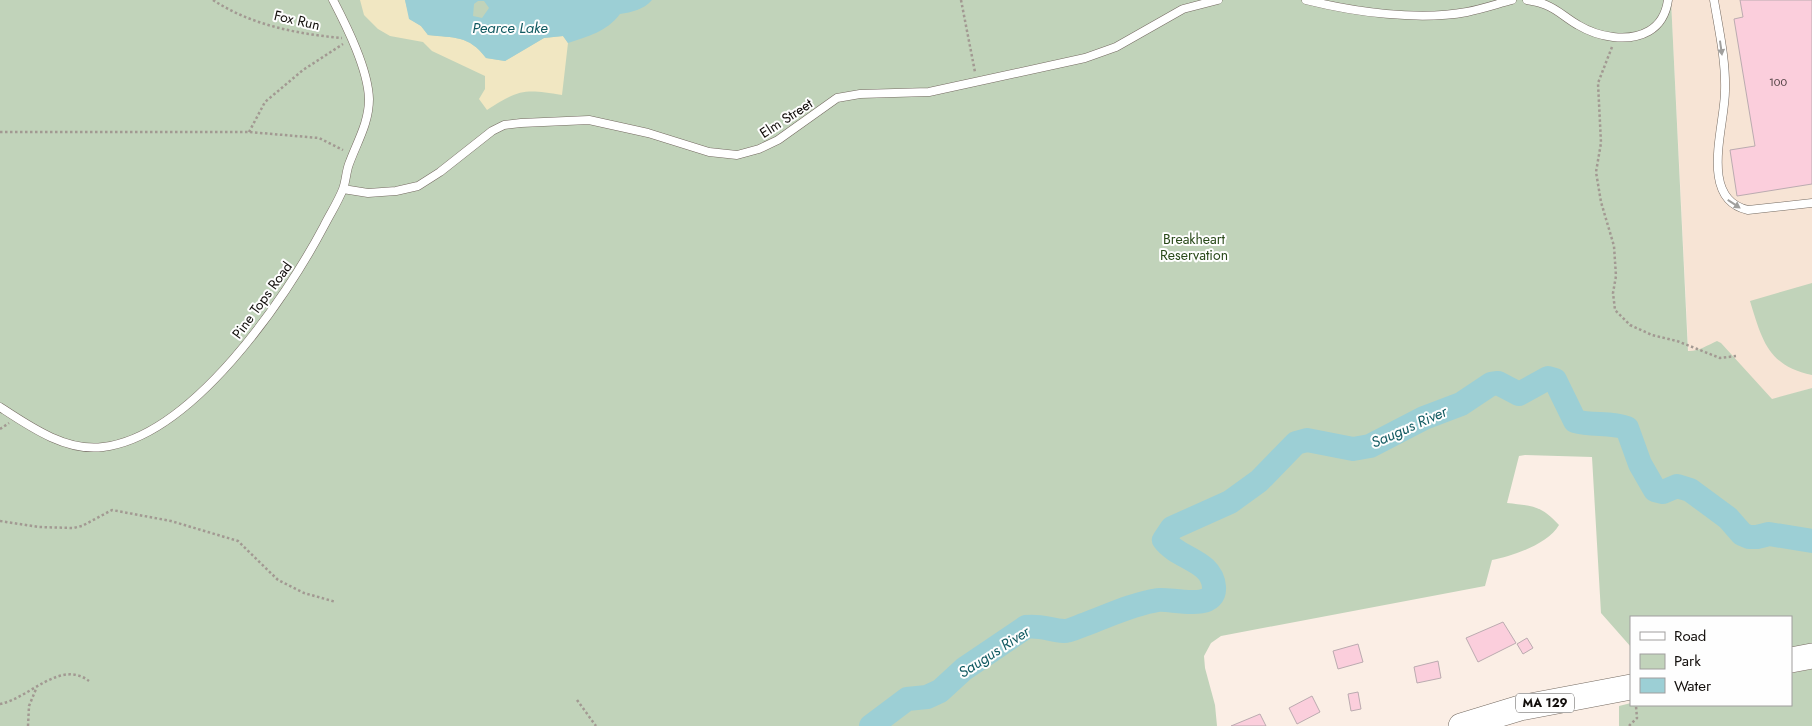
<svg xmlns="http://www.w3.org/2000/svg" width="1812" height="726" viewBox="0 0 1812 726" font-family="Jost,sans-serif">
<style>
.built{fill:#f7e4d5}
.green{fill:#c1d3ba}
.sand{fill:#f1e7c2}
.water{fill:#9ccfd5;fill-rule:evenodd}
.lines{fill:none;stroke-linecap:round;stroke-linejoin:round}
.river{stroke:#9ccfd5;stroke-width:24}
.building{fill:#fbcedc;stroke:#bbabb0}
.service-casing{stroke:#746a61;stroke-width:9}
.primary-casing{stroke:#746a61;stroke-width:26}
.path{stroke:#a29992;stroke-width:2.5;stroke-dasharray:2.5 2.5;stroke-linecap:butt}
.service{stroke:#fff;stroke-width:8}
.primary{stroke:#fff;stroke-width:25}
.oneway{fill:#a09f9d}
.labels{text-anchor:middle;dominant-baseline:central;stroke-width:4;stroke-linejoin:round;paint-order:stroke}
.number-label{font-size:11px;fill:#4c3e3f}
.shield{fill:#fefefe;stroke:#595654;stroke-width:1}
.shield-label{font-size:12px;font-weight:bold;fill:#120e0b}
.street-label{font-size:14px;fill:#120e0b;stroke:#fefefe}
.park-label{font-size:14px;fill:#294919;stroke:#fefefe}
.water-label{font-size:15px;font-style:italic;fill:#115a61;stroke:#fefefe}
</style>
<rect width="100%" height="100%" fill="#fbeee5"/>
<path class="built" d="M1671,0H1812V388L1692,423Z"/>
<path class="green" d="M0,0H1671L1688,351C1697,352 1708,345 1717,341L1721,343L1772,399L1812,388V647L1791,650V617H1631V647L1601,613L1592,457L1525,455L1519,456L1507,503C1532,506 1541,505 1559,525C1548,544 1513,556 1492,560L1485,586L1221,636L1211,643L1204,656L1205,668L1215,705L1217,726H0Z
M1812,283V375C1768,366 1762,340 1750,301Z
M1812,669V726H1619V706L1631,703L1791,705V673Z"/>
<path class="sand" d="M360,0H405L410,19L421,26L428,35C454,38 469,35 486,58L505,61L544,38L563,36L568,43L562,95C525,89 519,89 487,110L479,99L485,89V76L432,51L423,42L390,36L378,29L364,15Z"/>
<path class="water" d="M405,0H652C643,10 632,12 620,14C606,32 589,36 568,43L563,36L544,38L505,61L486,58C469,35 454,38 428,35L421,26L409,19ZM478,1H484L489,8L482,18L473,16L474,4Z"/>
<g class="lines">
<path class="river" d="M871,726L907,699L927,697L940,691L964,669L1026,627C1040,625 1050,630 1064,631C1071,631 1079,626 1086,624C1110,615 1133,604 1158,600C1170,598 1216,612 1214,587C1212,560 1178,559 1164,540L1172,528L1230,502L1259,481L1296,443L1307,440L1353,449L1370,446L1424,418L1461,404L1491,384L1498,383L1519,394L1548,378L1555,380L1575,421C1592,426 1610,422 1627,428L1640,464L1655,490L1663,492L1677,486L1690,490L1728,518L1742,534L1749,537H1757L1769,534L1812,541"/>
</g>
<path class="building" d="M1740,0H1812V184L1737,196L1730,150L1755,146L1734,19L1743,17Z
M1503,622L1516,643L1478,662L1466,638Z
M1527,638L1533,648L1523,654L1517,644Z
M1358,644L1363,662L1338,669L1333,651Z
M1438,661L1441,678L1417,683L1414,667Z
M1358,692L1361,709L1351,711L1348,694Z
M1312,696L1320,712L1297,724L1289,708Z
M1260,714L1266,726H1231Z"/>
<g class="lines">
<g class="service-casing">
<path id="service" d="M1306,0C1354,12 1418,21 1467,12C1482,9 1497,4 1512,0
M1527,0C1533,1 1540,2 1546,5C1557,9 1567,19 1578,25C1598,37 1628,43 1649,31C1661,24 1666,14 1668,0
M1714,0C1719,30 1726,61 1725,91C1725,126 1698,199 1748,210L1812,203
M343,189L368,193L396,191L418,186L440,172L492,131L504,125L521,123L589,120L648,133L709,152L737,155L759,149L778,140L837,98L860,94L929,92L1085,58L1116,47L1183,9L1218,0
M0,407C29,426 66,452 103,447C192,436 285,300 324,226C330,214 338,202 343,189C346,181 346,172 349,164C357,142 369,123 369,99C368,69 347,27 333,0"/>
</g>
<g class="primary-casing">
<path id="primary" d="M1791,660L1812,656
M1461,726L1520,708L1631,687"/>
</g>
<path class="path" d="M213,0C251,25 297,34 342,38
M961,0L975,72
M1612,47L1598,83L1601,143L1596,172L1601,202L1614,246L1616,276L1613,293L1615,310L1630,325L1652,335L1677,341L1720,358L1736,356
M0,132H249L319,138L343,150
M249,132L265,102L303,70L343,44
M0,429L9,423
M0,521L39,527L73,528L82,526L112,510L171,521L238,541L278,580L304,593L336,602
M577,700L596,726
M0,704C30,698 60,659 89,681
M28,726L29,706L36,689
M1629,726L1637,718L1636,706"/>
<use href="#service" class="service"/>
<use href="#primary" class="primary"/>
</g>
<defs><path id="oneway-solid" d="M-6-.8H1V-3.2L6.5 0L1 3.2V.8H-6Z" transform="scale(1.25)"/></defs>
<g class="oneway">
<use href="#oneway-solid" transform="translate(1721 48) rotate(82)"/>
<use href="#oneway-solid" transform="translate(1734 204) rotate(33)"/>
</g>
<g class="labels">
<g class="number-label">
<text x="1778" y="82">100</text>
</g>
<rect class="shield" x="1516" y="693.5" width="58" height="19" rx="4"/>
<g class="shield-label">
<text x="1545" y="703">MA 129</text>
</g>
<g class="street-label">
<text transform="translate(297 20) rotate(13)">Fox Run</text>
<text transform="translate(786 118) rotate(-33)">Elm Street</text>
<text transform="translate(262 300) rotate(-54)">Pine Tops Road</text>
</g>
<g class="park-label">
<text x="1194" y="239">Breakheart<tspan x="1194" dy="16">Reservation</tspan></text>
</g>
<g class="water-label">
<text x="510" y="28">Pearce Lake</text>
<text transform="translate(1409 427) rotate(-24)">Saugus River</text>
<text transform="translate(994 652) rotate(-33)">Saugus River</text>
</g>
</g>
<rect x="1630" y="616" width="162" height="90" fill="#fefefe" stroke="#a09e9d"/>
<rect x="1640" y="632" width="25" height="8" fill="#ffffff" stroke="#a09e9d"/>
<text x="1674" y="641" font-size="15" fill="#120e0b">Road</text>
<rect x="1640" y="654" width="25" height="15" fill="#c1d3ba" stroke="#a09e9d"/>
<text x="1674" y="666" font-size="15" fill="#120e0b">Park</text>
<rect x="1640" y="678" width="25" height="15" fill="#9ccfd5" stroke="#a09e9d"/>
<text x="1674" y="691" font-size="15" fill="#120e0b">Water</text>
</svg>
